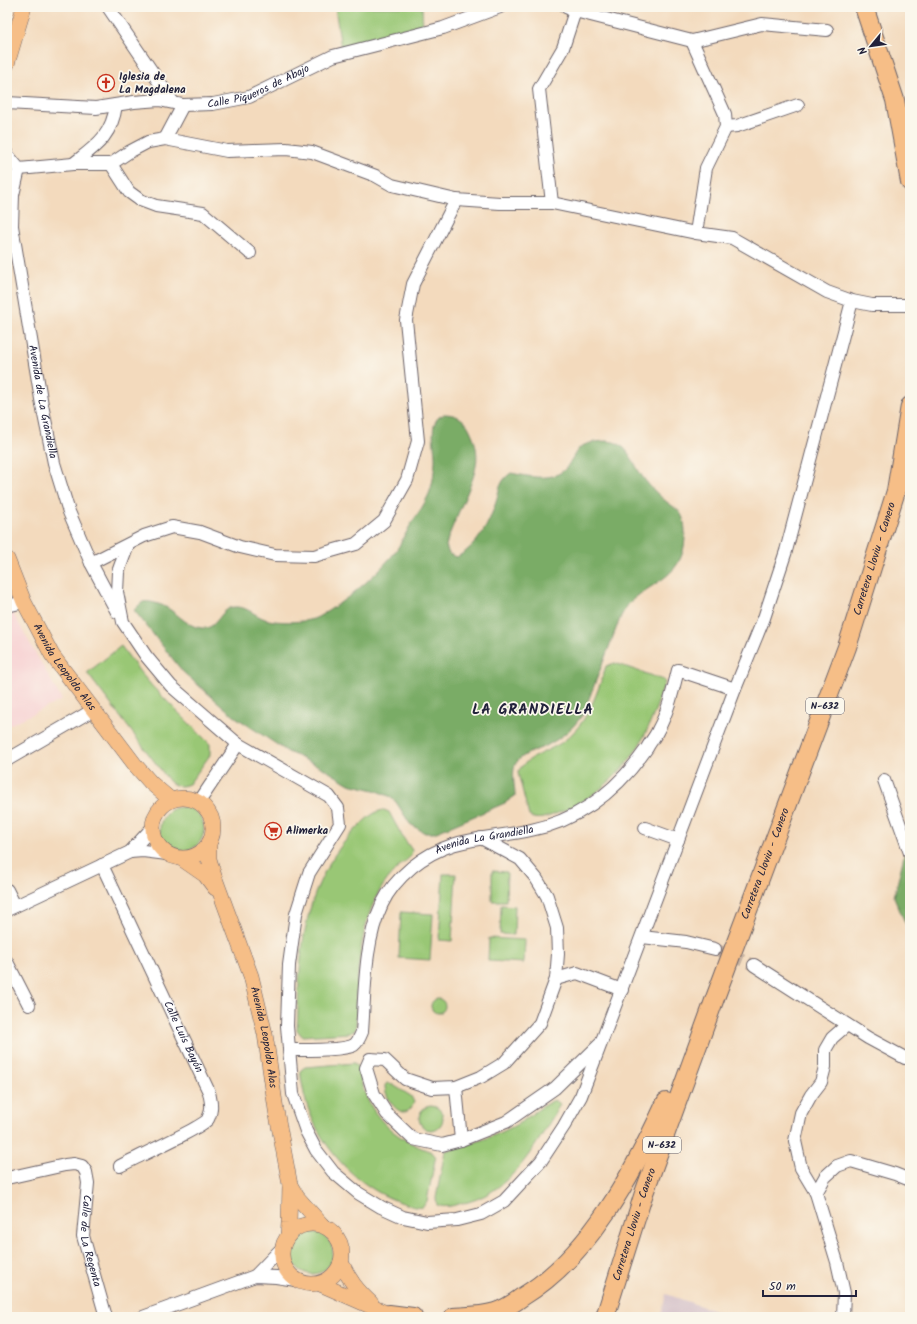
<svg xmlns="http://www.w3.org/2000/svg" width="917" height="1324" viewBox="0 0 917 1324" font-family="Kalam,sans-serif">
<style>
.built{fill:#f7cfd1}
.industrial{fill:#d2bdc6}
.green{fill:#99c775;stroke:#5e7458}
.forest{fill:#7aac66;stroke:#4e6750}
.lines{fill:none;stroke-linecap:round;stroke-linejoin:round}
.minor-tunnel{stroke:#c9b5a3;stroke-width:12;stroke-dasharray:12 6;stroke-linecap:butt}
.minor-casing{stroke:#6b6268;stroke-width:14}
.major-casing{stroke:#6b6268;stroke-width:16}
.highway-casing{stroke:#6b6268;stroke-width:20}
.minor{stroke:#fff;stroke-width:12}
.major{stroke:#f6be87;stroke-width:15}
.highway{stroke:#f6be87;stroke-width:18}
.labels{text-anchor:middle;dominant-baseline:central;stroke-width:3.5;stroke-linejoin:round;paint-order:stroke}
.shield{fill:#fbf7ec;stroke:#636270;stroke-width:1}
.shield-label{font-size:10px;font-weight:bold;fill:#22223b}
.poi-label{font-size:11px;font-weight:bold;fill:#22223b;stroke:#fbf7ec;text-anchor:start}
.street-label{font-size:11px;fill:#22223b;stroke:#fbf7ec}
.district-label{font-size:15px;font-weight:bold;letter-spacing:1px;fill:#22223b;stroke:#fbf7ec}
</style>
<rect width="100%" height="100%" fill="#fbf7ec"/>
<filter id="ink" filterUnits="userSpaceOnUse"><feTurbulence type="fractalNoise" baseFrequency=".025" numOctaves="2"/><feDisplacementMap in="SourceGraphic" scale="8" xChannelSelector="R" yChannelSelector="G"/><feConvolveMatrix kernelMatrix="1 2 1 2 8 2 1 2 1" color-interpolation-filters="sRGB"/></filter>
<filter id="wash" filterUnits="userSpaceOnUse"><feTurbulence type="fractalNoise" baseFrequency=".012" numOctaves="4" result="noise"/><feDisplacementMap in="SourceGraphic" scale="16" xChannelSelector="R" yChannelSelector="G"/><feGaussianBlur stdDeviation="0.9" result="paint"/><feColorMatrix in="noise" values="0 0 0 0 0 0 0 0 0 0 0 0 0 0 0 0 0 1.4 0 .05"/><feComposite in="paint" operator="in"/></filter>
<g filter="url(#wash)">
<rect width="100%" height="100%" fill="#f3dabd"/>
<path class="built" d="M13,613L62,700L7,726V615Z"/>
<path class="industrial" d="M666,1294L732,1317H661Z"/>
<path class="green" d="M335,7H422L423,28L341,48Z
M121,646L140,672L152,686L210,744V755L189,784C181,787 177,787 170,782L87,673Z
M615,663L664,680L665,682C658,702 652,722 642,740C625,772 593,800 558,813C549,816 538,822 529,816L518,773C523,757 552,751 565,740C588,722 597,694 606,666Z
M160 829a22 22 0 1 1 44 0a22 22 0 1 1-44 0Z
M384,810L389,812L402,836L412,850L411,856C405,862 398,867 393,873C363,905 360,952 356,993C355,1005 358,1019 355,1030L350,1033L302,1036L297,1030C298,1015 298,1000 299,984C302,926 313,873 355,830C363,822 373,811 384,810Z
M492,871L507,872L506,901H492Z
M443,874H456L452,941L439,940Z
M501,905L515,906L514,935L500,934Z
M401,912L433,914L430,960L399,958Z
M489,938L525,940L524,963L488,961Z
M431 1006a7 7 0 1 1 14 0a7 7 0 1 1-14 0Z
M354,1063C361,1067 360,1077 362,1085C373,1121 398,1140 432,1152L436,1157L435,1160L427,1201L423,1207C416,1209 409,1205 403,1203C355,1188 315,1142 304,1094C303,1086 300,1078 301,1070L305,1067Z
M387,1083L393,1085L411,1096L414,1102C405,1127 384,1099 385,1085Z
M555,1100L560,1104L559,1106C536,1146 509,1196 459,1204C452,1206 444,1208 437,1205L436,1198L445,1151C471,1144 498,1136 521,1122C532,1115 543,1104 555,1100Z
M419 1118a12 12 0 1 1 24 0a12 12 0 1 1-24 0Z
M291 1253a21 21 0 1 1 42 0a21 21 0 1 1-42 0Z"/>
<path class="forest" d="M444,414C455,414 464,418 469,428C483,455 476,472 465,498C459,511 453,525 448,538L446,546L449,554L457,557C478,546 489,524 496,502C499,490 500,480 511,473C527,476 553,483 566,468C577,454 574,445 596,442C624,437 628,453 640,473C647,484 657,494 667,502C672,506 678,509 681,514C685,521 685,530 685,538C683,576 656,580 631,601C627,605 624,611 621,616L583,714C574,728 561,738 546,746C537,750 522,754 516,763C511,771 515,787 515,796L505,803L449,827L434,833H425L410,824L396,802L389,796L374,790L349,784L321,767L288,752L234,716L183,672L134,610C136,608 140,604 143,602C146,601 151,602 155,603C175,607 184,627 202,628C218,630 219,608 235,607C246,606 254,615 265,619C276,623 308,623 318,617C346,601 371,580 392,556C400,546 406,533 412,522C418,514 424,505 428,496C433,486 434,472 435,461C436,449 429,430 437,419C438,417 442,416 444,414Z
M909,835H910V934L894,897Z"/>
</g>
<g filter="url(#ink)">
<g class="lines">
<path class="minor-tunnel" d="M715,949L754,965"/>
<g class="minor-casing">
<g id="minor">
<path d="M108,7L172,101"/>
<path d="M566,7L575,11L692,41L762,24L827,30"/>
<path d="M692,41L725,114L726,127L706,168L696,233"/>
<path id="s1" d="M7,103L96,108L134,102L159,100L183,105L213,104L249,97L333,56L443,28L500,7"/>
<path d="M726,127L737,126L798,105"/>
<path d="M165,139L183,105"/>
<path d="M7,154L19,169"/>
<path d="M73,164C96,146 112,136 116,105"/>
<path d="M111,164L129,192L140,200L156,206L203,213L250,253"/>
<path d="M19,169L73,164H111L129,152L148,142L165,139L227,151L286,149L312,152L376,176L392,185L456,200L500,203H552L696,233L732,238L827,292L852,301L872,305H910"/>
<path id="s2" d="M19,169L13,195L12,226L42,405L54,463L69,512L91,563L117,612"/>
<path d="M552,203L539,89L563,48L575,11"/>
<path d="M128,545L118,572L117,592L123,622L146,656L171,686L238,744L329,796L338,808L340,824L309,873L296,914L289,965L287,1026L293,1094L306,1131L316,1150L333,1172L358,1193L381,1207L403,1217L427,1222L457,1220L481,1214L504,1201L541,1161L564,1126L581,1096L735,689L764,618L786,551L852,301"/>
<path d="M91,563L144,536L172,527L200,532L240,547L275,555L314,556L356,544L384,521L407,480L418,441L406,320L413,284L456,200"/>
<path d="M7,606L24,602"/>
<path d="M7,760L93,710"/>
<path d="M884,780L910,853"/>
<path d="M199,802L238,744"/>
<path d="M645,828L678,840"/>
<path d="M481,838L520,859L536,878L547,896L557,928L558,954L556,979L540,1023L504,1063L481,1077L456,1087L432,1088L405,1079L385,1060L370,1059L366,1068L374,1094L387,1114L413,1139L442,1145L461,1140L506,1122L555,1088L599,1045"/>
<path d="M130,852L143,851L167,854"/>
<path id="s3" d="M102,865L209,1092C211,1102 213,1109 208,1119C203,1127 133,1159 120,1166"/>
<path d="M7,890L15,906"/>
<path d="M7,910L130,852L152,828"/>
<path d="M642,937L686,942L715,949"/>
<path d="M7,962L29,1005"/>
<path d="M754,965L868,1038L905,1058H910"/>
<path d="M556,979L577,973L622,990"/>
<path id="s4" d="M289,1050C302,1050 344,1051 354,1045C358,1042 360,1037 362,1032C365,992 364,942 382,904C389,889 399,878 412,867C450,836 486,840 531,830C581,820 619,788 647,748C650,742 655,737 658,730C668,712 673,690 678,670L735,689"/>
<path d="M456,1087L461,1140"/>
<path id="s5" d="M7,1178L65,1165L74,1164L82,1166L86,1172L88,1183L83,1236L106,1317"/>
<path d="M816,1193L825,1177L837,1166L851,1161L895,1174L910,1180"/>
<path d="M255,1276L282,1248"/>
<path d="M143,1317L255,1276L276,1277L296,1280"/>
<path d="M843,1317L844,1293L837,1262L816,1193L801,1168L795,1141L801,1113L811,1095L821,1082L825,1067V1050L832,1038L847,1025"/>
</g>
</g>
<g class="major-casing">
<g id="major">
<path d="M7,64L24,7"/>
<path id="s6" d="M7,559L24,602L52,655L136,766L151,783L171,800"/>
<circle cx="183" cy="828" r="30"/>
<path id="s7" d="M209,844V859L214,876L251,976L265,1034L276,1110L290,1185L289,1223L288,1235"/>
<path d="M182,859L205,875L215,888"/>
<path d="M290,1185L297,1197L322,1225"/>
<circle cx="312" cy="1254" r="30"/>
<path d="M341,1262C350,1281 356,1289 371,1303"/>
<path d="M320,1284L395,1317"/>
</g>
</g>
<g class="highway-casing">
<g id="highway">
<path d="M864,7L895,100L910,182"/>
<path d="M389,1314L413,1317"/>
<path d="M453,1317C467,1316 482,1316 495,1312C505,1309 514,1303 522,1297C591,1255 633,1173 666,1102"/>
<path id="s8" d="M605,1317L644,1193L715,998L847,647L896,491L910,406"/>
</g>
</g>
<use href="#minor" class="minor"/>
<use href="#major" class="major"/>
<use href="#highway" class="highway"/>
</g>
</g>
<defs>
<g id="church-ring" transform="scale(0.9)"><circle r="9.5" fill="#fbf7ec" stroke="#c8321e" stroke-width="1.5"/><path d="M-1.2-6h2.4v3.5h3.3v2.4h-3.3V6h-2.4V-.1h-3.3v-2.4h3.3Z" fill="#c8321e"/></g>
<g id="supermarket-ring" transform="scale(0.9)"><circle r="9.5" fill="#fbf7ec" stroke="#c8321e" stroke-width="1.5"/><path d="M-6-5.5h2.5l.6 2H6L4.5 2H-2.5L-4.4-4H-6ZM-1.5 3.2a1.3 1.3 0 1 0 .1 0ZM3 3.2a1.3 1.3 0 1 0 .1 0Z" fill="#c8321e"/></g>
</defs>
<g fill-rule="evenodd">
<use href="#church-ring" x="106" y="83"/>
<use href="#supermarket-ring" x="273" y="831"/>
</g>
<g class="labels">
<g class="shield">
<rect x="806" y="698" width="38" height="16" rx="3"/>
<rect x="643" y="1137" width="38" height="16" rx="3"/>
</g>
<g class="shield-label">
<text x="825" y="706">N-632</text>
<text x="662" y="1145">N-632</text>
</g>
<g class="poi-label">
<text x="119" y="77">Iglesia de<tspan x="119" dy="13">La Magdalena</tspan></text>
<text x="286" y="831">Alimerka</text>
</g>
<g class="street-label">
<text stroke="none"><textPath href="#s1" startOffset="256">Calle Piqueros de Abajo</textPath></text>
<text stroke="none"><textPath href="#s2" startOffset="236">Avenida de La Grandiella</textPath></text>
<text stroke="none"><textPath href="#s8" startOffset="805">Carretera Lloviu - Canero</textPath></text>
<text stroke="none"><textPath href="#s6" startOffset="123">Avenida Leopoldo Alas</textPath></text>
<text stroke="none"><textPath href="#s4" startOffset="338">Avenida La Grandiella</textPath></text>
<text stroke="none"><textPath href="#s8" startOffset="481">Carretera Lloviu - Canero</textPath></text>
<text stroke="none"><textPath href="#s3" startOffset="190">Calle Luis Bayón</textPath></text>
<text stroke="none"><textPath href="#s7" startOffset="202">Avenida Leopoldo Alas</textPath></text>
<text stroke="none"><textPath href="#s8" startOffset="97">Carretera Lloviu - Canero</textPath></text>
<text stroke="none"><textPath href="#s5" startOffset="154">Calle de La Regenta</textPath></text>
</g>
<g class="district-label">
<text x="533" y="710">LA GRANDIELLA</text>
</g>
</g>
<rect width="917" height="1324" fill="none" stroke="#fbf7ec" stroke-width="24"/>
<g transform="translate(871 46) rotate(241)" stroke="#fbf7ec" stroke-width="3" paint-order="stroke">
<path d="M0-3L7 15L0 10L-7 15Z" fill="#22223b"/>
<text y="-6" font-size="11" font-weight="bold" text-anchor="middle" fill="#22223b">N</text>
</g>
<path d="M763 1290v6h93v-6" fill="none" stroke="#22223b" stroke-width="2"/>
<text x="769" y="1290" font-size="12" fill="#22223b" stroke="#fbf7ec" stroke-width="3" paint-order="stroke">50 m</text>
</svg>
